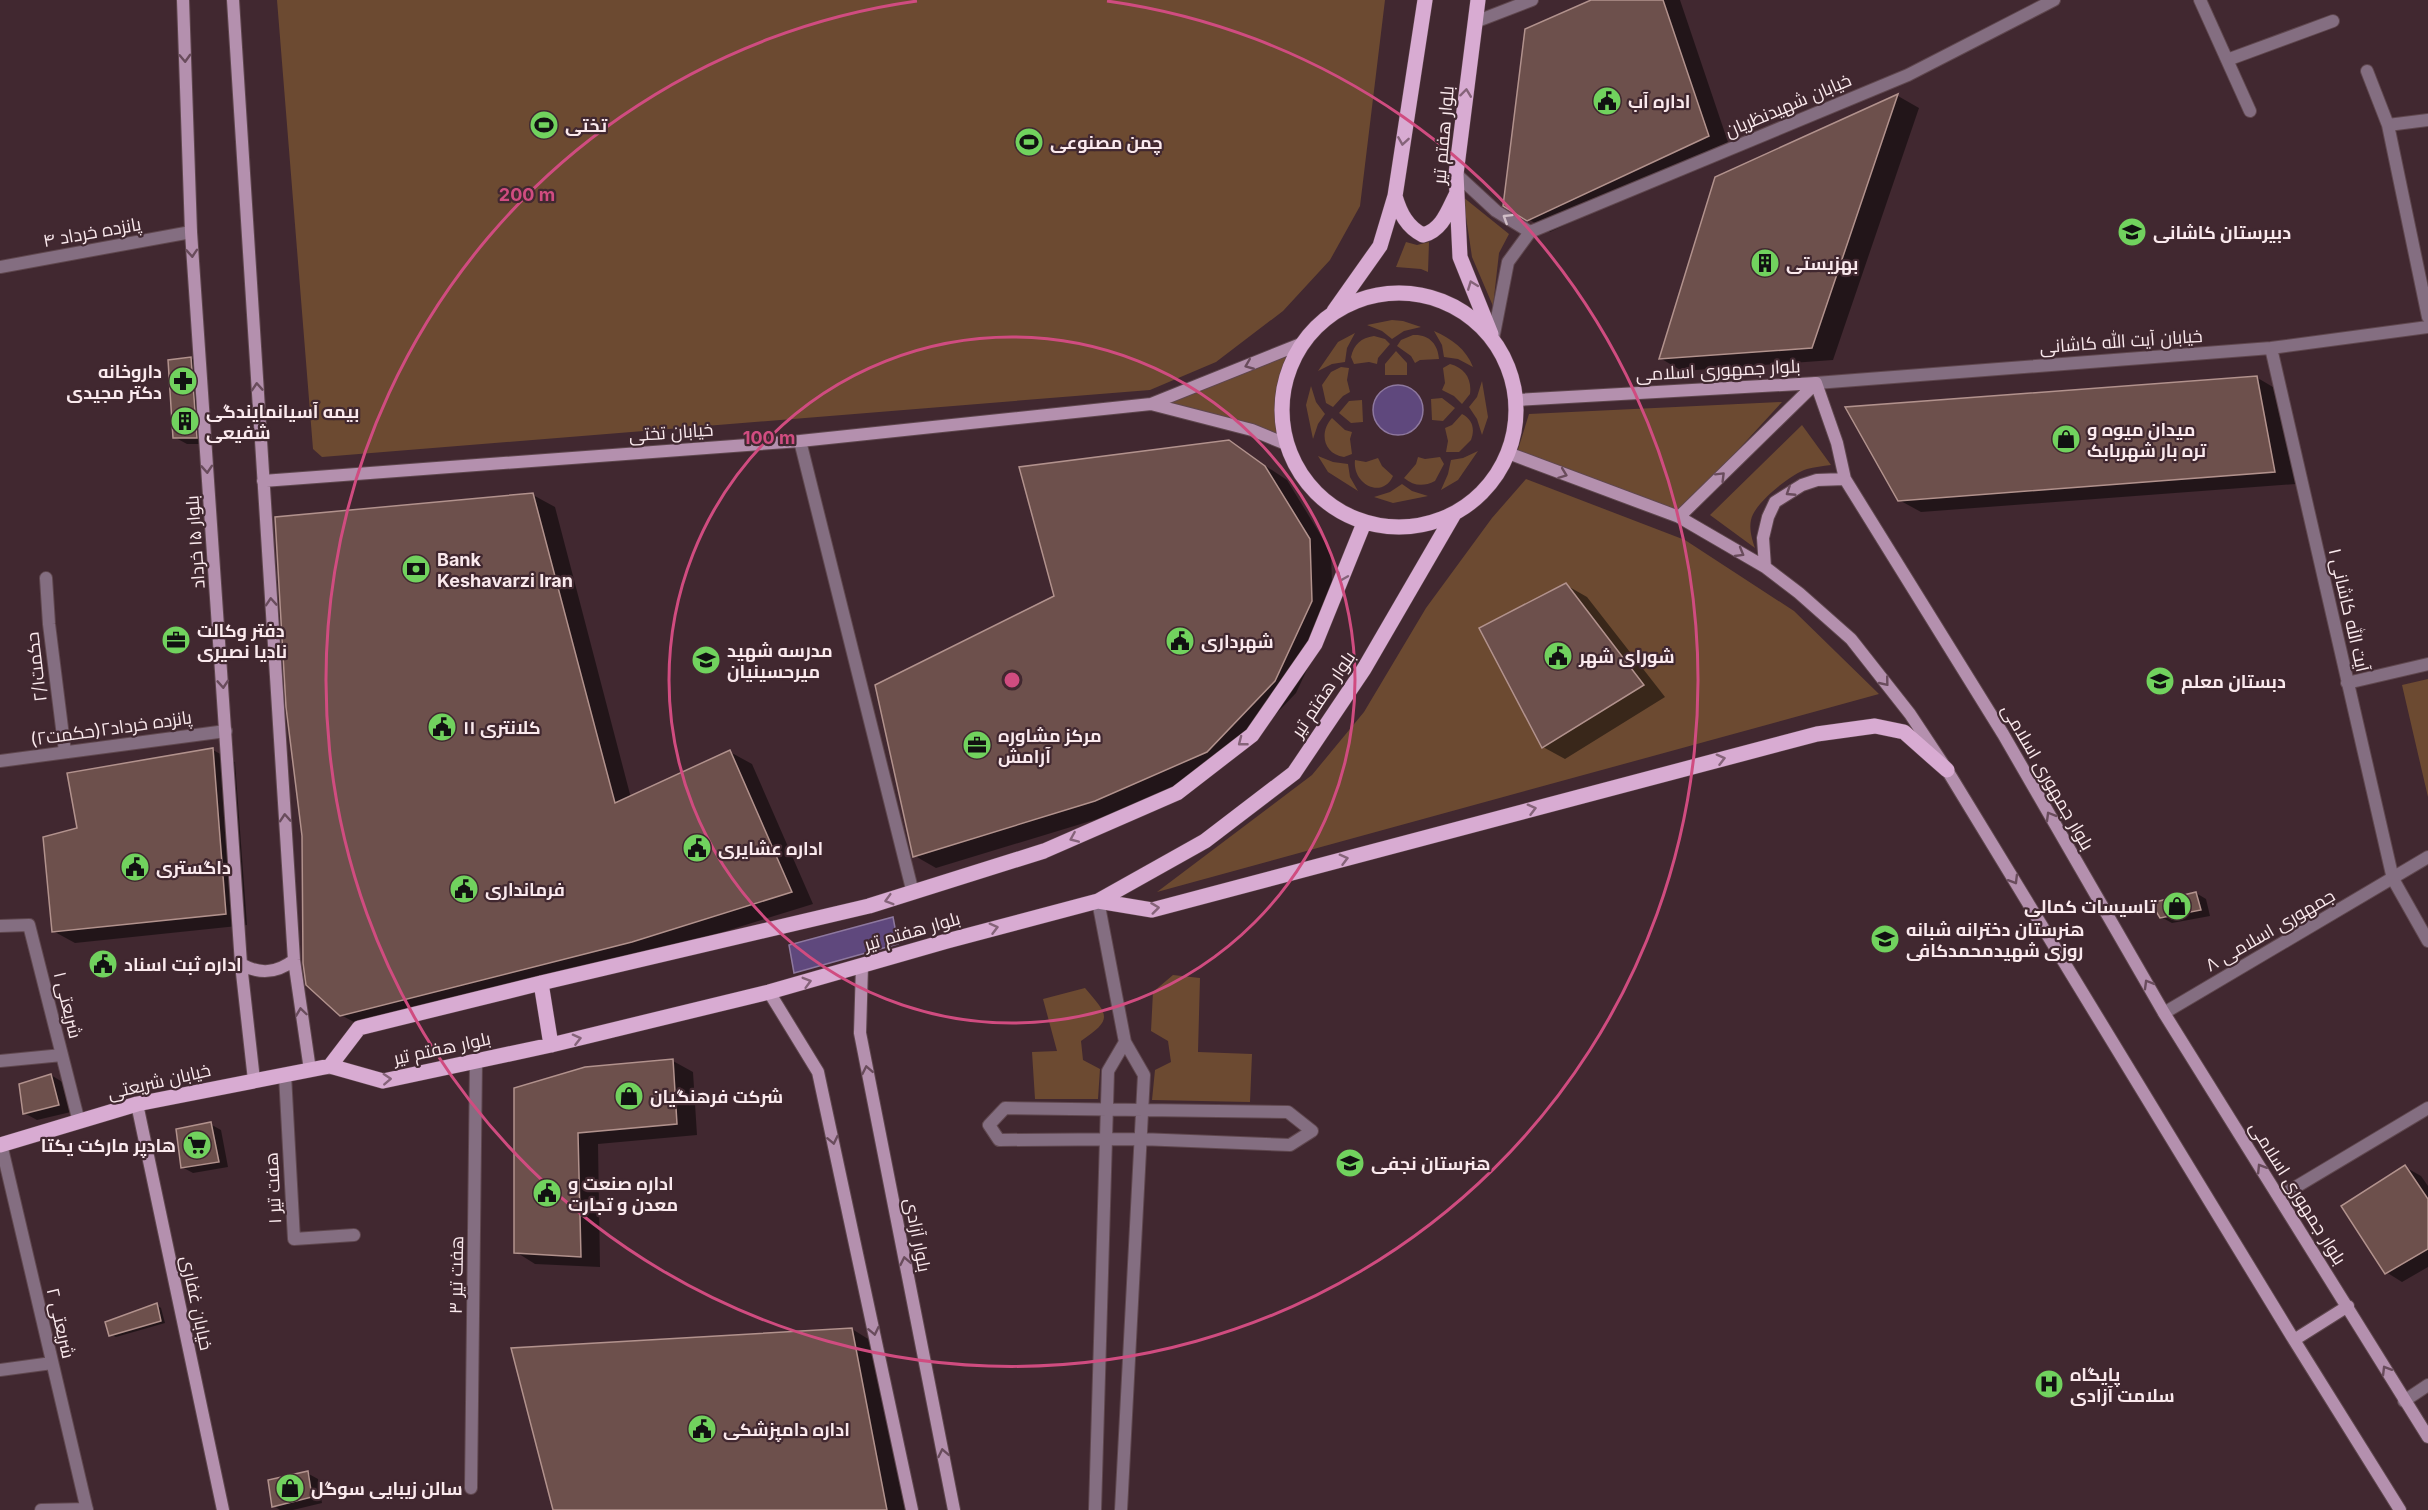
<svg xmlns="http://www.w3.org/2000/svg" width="2428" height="1510" viewBox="0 0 2428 1510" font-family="Inter,Cairo,sans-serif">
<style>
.green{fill:#6c4a31}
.water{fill:#5f487d;stroke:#8e789f;stroke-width:1.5}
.shadow{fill:#0007}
.building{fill:#6d504c;stroke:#b2928d;stroke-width:1.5}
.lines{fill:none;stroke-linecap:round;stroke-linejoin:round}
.lane-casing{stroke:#5f474e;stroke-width:14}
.street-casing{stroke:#5f474e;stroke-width:14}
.secondary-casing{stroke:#5f474e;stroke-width:14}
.primary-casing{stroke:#5f474e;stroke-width:16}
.lane{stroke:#846e81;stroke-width:12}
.street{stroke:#846e81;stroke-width:12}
.secondary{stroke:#b490ae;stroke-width:12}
.primary{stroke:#d8abd2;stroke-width:15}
.oneway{stroke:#694c5c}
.oneway2{stroke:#856379}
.oneway3{stroke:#d1bec7}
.ring{fill:none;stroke:#d04c80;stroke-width:3}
.labels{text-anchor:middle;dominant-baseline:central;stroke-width:4.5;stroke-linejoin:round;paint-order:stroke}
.poi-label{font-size:18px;font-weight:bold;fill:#fae9ed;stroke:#412830;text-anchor:start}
.street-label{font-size:18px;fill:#fae9ed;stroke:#412830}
.centre{fill:#d04c80;stroke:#412830;stroke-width:3}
.ring-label{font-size:18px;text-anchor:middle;font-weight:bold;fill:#d04c80;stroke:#412830;stroke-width:4.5;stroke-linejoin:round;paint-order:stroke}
</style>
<rect width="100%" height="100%" fill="#412830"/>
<path class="green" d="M277,0H1385L1360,206L1330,260L1283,311L1216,362L1150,390L322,457L313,449Z
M1463,197L1509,234L1499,253L1493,306L1472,257Z
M1406,242L1417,245L1429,242L1428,272L1421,269L1396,267Z
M1392,320L1403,321L1421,327L1404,331L1392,339L1382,331L1367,325Z
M1434,331C1452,339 1466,349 1473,367L1458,359L1444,357L1442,345Z
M1355,333L1347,348L1345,362L1332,364L1318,371L1338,342Z
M1413,335C1429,334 1438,344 1439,359L1420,360L1415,363L1411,356L1397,346L1401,340Z
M1374,336L1385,339L1390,344L1378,358L1377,364L1369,362L1354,364L1351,357C1354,344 1361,338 1374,336Z
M1295,350C1277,383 1275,401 1280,439L1163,403Z
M1396,351L1407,363V375H1385V364Z
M1450,364C1465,368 1472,379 1470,394L1462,404L1454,396L1442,390L1445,383L1443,368Z
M1341,367L1349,368L1347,380L1350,392L1343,396L1333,407L1326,403L1322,385L1331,372Z
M1482,381L1488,417L1482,435L1477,419L1469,407L1477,397Z
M1311,386L1316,402L1325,414L1318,424L1313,439L1306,405Z
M1442,398L1455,408L1443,421L1432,420L1431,399Z
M1362,400L1363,422L1351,423L1339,413L1349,401Z
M1782,402L1682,511L1515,459L1529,414Z
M1462,414C1473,420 1475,429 1471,440L1459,452H1446L1448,441L1445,428L1452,425Z
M1332,418L1345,430L1352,432L1350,439L1352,454L1344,457C1323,454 1319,432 1332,418Z
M1802,425L1831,465C1823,466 1814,467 1807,469C1791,474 1754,503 1751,520C1749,529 1752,540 1755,548L1710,515Z
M1478,451L1458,480L1441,490L1448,474L1451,460L1463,458Z
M1318,456L1333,462L1348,464L1350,477L1358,491L1328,472Z
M1418,457L1425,459L1440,457L1444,464L1435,481C1423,487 1414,486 1404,478L1416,464Z
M1378,458L1382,466L1393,476C1382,500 1352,484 1355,460L1366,462Z
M1526,479L1685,540L1794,611L1879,694L1157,892L1312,775L1364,712L1426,608L1492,518Z
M1402,484L1412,491L1428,496L1393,503L1374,497L1390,492Z
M2428,679V797L2402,685Z
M1173,975L1200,978L1198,1052L1252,1054L1250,1102L1152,1100L1155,1070L1171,1062L1168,1041L1151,1031L1153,992Z
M1085,988C1109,1016 1113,1019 1081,1041L1083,1060L1100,1069L1098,1099H1035L1032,1052L1057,1051L1043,999Z"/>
<path class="water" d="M1373 410a25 25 0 1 1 50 0a25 25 0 1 1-50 0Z
M893,917L898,944L794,973L789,945Z"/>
<path class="shadow" d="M1594,0H1680L1730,148L1550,232L1528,219Z
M1898,96L1919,108L1833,360L1682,371L1660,358L1716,178Z
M191,358L204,366L209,444H187L174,437Z
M2256,377L2278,390L2296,484L1921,512L1899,500Z
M1229,442L1287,480L1331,552L1333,614L1296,693L1229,763L1117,813L936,868L915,856L1056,597Z
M533,495L555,507L631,798L730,752L752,764L813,904L655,953L363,1027L341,1015Z
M1566,585L1587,597L1665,697L1565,759L1543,747Z
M213,750L235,762L247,925L75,943L53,931L78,829L69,774Z
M2196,893L2206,899L2210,916L2172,923L2161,917Z
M673,1061L693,1072L697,1135L598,1144L600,1267L535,1264L516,1252V1089Z
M51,1075L64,1083L71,1112L37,1120L24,1113Z
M210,1124L221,1130L228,1167L193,1173L182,1167Z
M2405,1167L2421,1176L2428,1186V1267L2402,1282L2386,1272Z
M157,1305L161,1308L165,1323L116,1337L111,1335Z
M852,1329L873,1342L905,1510H554Z
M307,1473L318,1479L322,1503L293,1510H280L274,1506Z"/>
<path class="building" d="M1591,0H1663L1709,136L1527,221L1503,206L1525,29Z
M1898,94L1812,348L1659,359L1715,177Z
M191,357L197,438H173L168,360Z
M2257,376L2275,472L1898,501L1845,407Z
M1229,440L1265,466L1310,539L1312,601L1275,681L1207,752L1095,801L913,857L875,685L1054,596L1019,467Z
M533,493L615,803L730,750L792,892L632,942L340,1016L306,985L303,963L302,836L286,707L275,517Z
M1566,583L1644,685L1542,748L1479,628Z
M213,748L226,914L52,932L43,837L77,828L67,773Z
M2196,892L2201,910L2160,918L2151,903Z
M673,1059L677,1124L578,1133L581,1257L514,1253V1088L585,1067Z
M51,1074L59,1105L23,1114L19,1084Z
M211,1122L219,1162L181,1168L176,1129Z
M2405,1165L2428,1199V1249L2385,1274L2341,1206Z
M157,1303L161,1321L109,1336L105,1322Z
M852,1328L887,1510H553L511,1348Z
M308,1471L312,1497L272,1507L268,1480Z"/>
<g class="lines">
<g class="lane-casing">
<path id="lane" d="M1098,901L1125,1042L1144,1075L1121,1510
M1005,1108L1288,1112L1312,1131L1290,1145L1140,1139L999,1140L989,1125Z
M1095,1510L1108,1071L1125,1042"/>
</g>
<g class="street-casing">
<path id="street" d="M2200,0L2250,111
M1475,22L1532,0
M2227,60L2333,21
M2367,71L2388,125L2428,317
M2388,125L2428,120
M1456,174L1496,211L1530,232L1508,262L1493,339
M1530,232L1908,75L2054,0
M0,267L191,232
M2271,348L2393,879L2428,941
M1816,383L2271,348L2428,327
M800,441L913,893
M46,578L49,624L65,752
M2347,683L2428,664
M0,761L226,731
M0,926L29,925L79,1122
M2164,1013L2428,857
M0,1061L62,1055
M285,1075L294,1239L354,1235
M1,1144L87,1510
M2279,1197L2428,1108
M0,1370L52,1363
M2404,1401L2428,1385
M471,1488L476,1061
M41,1510L87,1509"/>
</g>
<g class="secondary-casing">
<path id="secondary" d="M183,0L191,232L241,964L254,1080
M233,0L294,960L310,1070
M1516,400L1816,383L1837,443L1845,479L2003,734L2164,1013L2428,1437
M1151,404L1252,430L1286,444
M1508,453L1679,517L1765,567L1799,593L1851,639L1910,714L1947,770L2294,1340L2400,1510
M263,481L800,441L1151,404L1303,343
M1679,517L1816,383
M1765,567L1763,538L1768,517L1775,502L1802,485L1817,480L1845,479
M241,964C260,975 277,973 294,960
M862,966L860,1033L954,1510
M769,992L818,1072L912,1510
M137,1104L223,1510
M2294,1340L2348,1306"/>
</g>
<g class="primary-casing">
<path id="primary" d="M1478,0L1456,174L1460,257L1491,334
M1395,196C1400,213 1407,227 1423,235C1442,230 1448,211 1456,195
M1282 410a117 117 0 1 1 234 0a117 117 0 1 1-234 0Z
M1334,311L1380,246L1395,196L1425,0
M1098,901L1152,910L1817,734L1875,726L1904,732L1947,770
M541,983L551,1045
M330,1066L359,1028L541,983L869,906L1044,851L1177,793L1252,735L1315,644L1364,523
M0,1145L137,1104L330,1066L383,1081L551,1045L769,992L947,941L1098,901L1205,841L1294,773L1364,669L1454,514"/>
</g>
<use href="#lane" class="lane"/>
<use href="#street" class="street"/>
<use href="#secondary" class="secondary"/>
<use href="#primary" class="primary"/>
</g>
<defs><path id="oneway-chevron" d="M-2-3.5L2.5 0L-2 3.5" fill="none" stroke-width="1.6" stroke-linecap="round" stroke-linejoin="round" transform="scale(1.5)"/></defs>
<g class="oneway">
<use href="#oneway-chevron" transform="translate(185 58) rotate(88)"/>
<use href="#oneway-chevron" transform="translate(192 253) rotate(86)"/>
<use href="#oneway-chevron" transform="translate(1249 365) rotate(158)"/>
<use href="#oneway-chevron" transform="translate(257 387) rotate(-94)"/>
<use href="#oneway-chevron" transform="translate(207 469) rotate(86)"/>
<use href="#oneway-chevron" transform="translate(1563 474) rotate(21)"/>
<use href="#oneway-chevron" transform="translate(1721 476) rotate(-45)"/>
<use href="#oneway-chevron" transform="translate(1790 492) rotate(147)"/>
<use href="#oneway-chevron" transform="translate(1740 553) rotate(30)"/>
<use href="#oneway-chevron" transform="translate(271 602) rotate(-94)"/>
<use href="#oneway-chevron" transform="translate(1885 682) rotate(51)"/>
<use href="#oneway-chevron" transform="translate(223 684) rotate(86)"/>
<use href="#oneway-chevron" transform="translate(2050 816) rotate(-120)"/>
<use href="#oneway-chevron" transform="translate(285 818) rotate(-94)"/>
<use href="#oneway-chevron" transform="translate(2014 880) rotate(59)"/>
<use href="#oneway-chevron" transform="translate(2148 984) rotate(-120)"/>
<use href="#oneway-chevron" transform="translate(301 1012) rotate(-98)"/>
<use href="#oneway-chevron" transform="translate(867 1070) rotate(-101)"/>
<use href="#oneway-chevron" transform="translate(833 1140) rotate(78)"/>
<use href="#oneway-chevron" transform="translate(2261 1168) rotate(-122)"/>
<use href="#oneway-chevron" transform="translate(905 1261) rotate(-101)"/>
<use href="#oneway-chevron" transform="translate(874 1331) rotate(78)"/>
<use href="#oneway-chevron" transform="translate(2386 1370) rotate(-121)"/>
<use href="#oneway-chevron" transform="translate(943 1453) rotate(-101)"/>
</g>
<g class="oneway2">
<use href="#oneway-chevron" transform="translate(1466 93) rotate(-83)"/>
<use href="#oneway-chevron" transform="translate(1403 141) rotate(99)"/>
<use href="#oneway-chevron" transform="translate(1472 285) rotate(-111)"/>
<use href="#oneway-chevron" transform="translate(1342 577) rotate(112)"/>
<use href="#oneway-chevron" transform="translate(1242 742) rotate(142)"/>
<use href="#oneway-chevron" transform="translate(1721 759) rotate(-15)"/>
<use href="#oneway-chevron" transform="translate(1532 809) rotate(-15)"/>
<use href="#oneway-chevron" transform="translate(1074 838) rotate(157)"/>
<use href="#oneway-chevron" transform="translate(1344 859) rotate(-15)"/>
<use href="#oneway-chevron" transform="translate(889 900) rotate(164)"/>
<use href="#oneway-chevron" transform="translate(1155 908) rotate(-7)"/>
<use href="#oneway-chevron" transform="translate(994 928) rotate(-15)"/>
<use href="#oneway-chevron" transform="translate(807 982) rotate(-16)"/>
<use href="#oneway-chevron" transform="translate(577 1039) rotate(-14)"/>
<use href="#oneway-chevron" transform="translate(387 1079) rotate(-3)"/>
</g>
<use class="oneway3" href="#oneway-chevron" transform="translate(1507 218) rotate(-148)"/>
<g class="ring">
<circle cx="1012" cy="680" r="343"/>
<path d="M1107 1A686 686 0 1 1 917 1"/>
</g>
<defs>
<g id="civic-disc" transform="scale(1.5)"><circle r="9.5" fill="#71d25e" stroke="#412830"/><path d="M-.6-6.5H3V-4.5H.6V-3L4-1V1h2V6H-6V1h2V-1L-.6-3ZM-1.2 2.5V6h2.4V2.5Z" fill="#111"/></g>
<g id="stadium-disc" transform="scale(1.5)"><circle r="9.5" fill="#71d25e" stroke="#412830"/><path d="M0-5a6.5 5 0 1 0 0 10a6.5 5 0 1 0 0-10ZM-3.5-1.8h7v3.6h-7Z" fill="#111"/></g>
<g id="school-disc" transform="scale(1.5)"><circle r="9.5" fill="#71d25e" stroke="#412830"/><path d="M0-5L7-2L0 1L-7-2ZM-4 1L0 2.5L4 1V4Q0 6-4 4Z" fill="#111"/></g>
<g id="building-disc" transform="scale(1.5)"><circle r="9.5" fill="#71d25e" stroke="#412830"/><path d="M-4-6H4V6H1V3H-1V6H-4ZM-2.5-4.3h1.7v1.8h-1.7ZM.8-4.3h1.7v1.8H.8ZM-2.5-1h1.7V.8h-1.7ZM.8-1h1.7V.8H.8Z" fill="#111"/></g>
<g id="pharmacy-disc" transform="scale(1.5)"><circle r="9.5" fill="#71d25e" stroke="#412830"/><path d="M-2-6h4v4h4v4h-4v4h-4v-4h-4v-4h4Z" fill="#111"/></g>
<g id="shop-disc" transform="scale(1.5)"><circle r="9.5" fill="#71d25e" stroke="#412830"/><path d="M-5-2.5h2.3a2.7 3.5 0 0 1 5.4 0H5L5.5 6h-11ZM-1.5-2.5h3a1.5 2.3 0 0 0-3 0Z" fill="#111"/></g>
<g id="bank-disc" transform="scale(1.5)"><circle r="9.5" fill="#71d25e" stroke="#412830"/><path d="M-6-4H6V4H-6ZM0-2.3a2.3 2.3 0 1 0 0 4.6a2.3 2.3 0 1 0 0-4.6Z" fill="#111"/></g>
<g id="office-disc" transform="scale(1.5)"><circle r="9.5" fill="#71d25e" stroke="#412830"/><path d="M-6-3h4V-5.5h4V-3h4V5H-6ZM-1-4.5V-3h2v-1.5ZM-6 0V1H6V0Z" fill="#111"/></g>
<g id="supermarket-disc" transform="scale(1.5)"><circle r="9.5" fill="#71d25e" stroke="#412830"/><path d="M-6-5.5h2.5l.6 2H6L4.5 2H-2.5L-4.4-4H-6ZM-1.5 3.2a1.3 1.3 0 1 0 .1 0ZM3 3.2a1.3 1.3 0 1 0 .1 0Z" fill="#111"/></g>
<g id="hospital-disc" transform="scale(1.5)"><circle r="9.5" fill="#71d25e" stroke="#412830"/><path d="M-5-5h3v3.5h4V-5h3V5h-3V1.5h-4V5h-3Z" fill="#111"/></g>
</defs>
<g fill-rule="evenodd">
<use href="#civic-disc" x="1607" y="101"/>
<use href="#stadium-disc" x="544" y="125"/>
<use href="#stadium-disc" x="1029" y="142"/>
<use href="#school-disc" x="2132" y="232"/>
<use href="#building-disc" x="1765" y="263"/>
<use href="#pharmacy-disc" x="183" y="381"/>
<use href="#building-disc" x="185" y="421"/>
<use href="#shop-disc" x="2066" y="439"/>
<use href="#bank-disc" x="416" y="569"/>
<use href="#office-disc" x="176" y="640"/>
<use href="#civic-disc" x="1180" y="641"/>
<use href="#civic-disc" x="1558" y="656"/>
<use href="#school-disc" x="706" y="660"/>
<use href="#school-disc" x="2160" y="681"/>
<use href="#civic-disc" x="442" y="727"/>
<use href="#office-disc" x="977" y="745"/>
<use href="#civic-disc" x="697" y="848"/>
<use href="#civic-disc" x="135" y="867"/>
<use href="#civic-disc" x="464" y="889"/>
<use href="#shop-disc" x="2177" y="906"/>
<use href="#school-disc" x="1885" y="939"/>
<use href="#civic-disc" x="103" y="964"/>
<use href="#shop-disc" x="629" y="1096"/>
<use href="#supermarket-disc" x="197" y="1145"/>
<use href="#school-disc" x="1350" y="1163"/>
<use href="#civic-disc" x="547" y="1193"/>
<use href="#hospital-disc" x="2049" y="1384"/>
<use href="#civic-disc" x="702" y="1429"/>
<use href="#shop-disc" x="290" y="1488"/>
</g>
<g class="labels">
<g class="poi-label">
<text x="1628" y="101">اداره آب</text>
<text x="565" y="125">تختی</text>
<text x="1050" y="142">چمن مصنوعی</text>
<text x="2153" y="232">دبیرستان کاشانی</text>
<text x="1786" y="263">بهزیستی</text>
<text x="162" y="371" text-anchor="end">داروخانه<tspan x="162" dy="21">دکتر مجیدی</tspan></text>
<text x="206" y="411">بیمه آسیانمایندگی<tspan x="206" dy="21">شفیعی</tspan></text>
<text x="2087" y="429">میدان میوه و<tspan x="2087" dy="21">تره بار شهربابک</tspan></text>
<text x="437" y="559">Bank<tspan x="437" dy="21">Keshavarzi Iran</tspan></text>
<text x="197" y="630">دفتر وکالت<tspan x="197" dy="21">نادیا نصیری</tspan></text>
<text x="1201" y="641">شهرداری</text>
<text x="727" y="650">مدرسه شهید<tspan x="727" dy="21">میرحسینیان</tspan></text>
<text x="1579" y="656">شورای شهر</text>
<text x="2181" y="681">دبستان معلم</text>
<text x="463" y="727">کلانتری ۱۱</text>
<text x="998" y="735">مرکز مشاوره<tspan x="998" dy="21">آرامش</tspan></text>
<text x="718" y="848">اداره عشایری</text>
<text x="156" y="867">داگستری</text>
<text x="485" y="889">فرمانداری</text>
<text x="2156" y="906" text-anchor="end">تاسیسات کمالی</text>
<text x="1906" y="929">هنرستان دخترانه شبانه<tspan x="1906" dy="21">روزی شهیدمحمدکافی</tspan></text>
<text x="124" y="964">اداره ثبت اسناد</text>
<text x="650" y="1096">شرکت فرهنگیان</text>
<text x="176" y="1145" text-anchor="end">هادپر مارکت یکتا</text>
<text x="1371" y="1163">هنرستان نجفی</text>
<text x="568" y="1183">اداره صنعت و<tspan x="568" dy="21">معدن و تجارت</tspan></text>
<text x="2070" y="1374">پایگاه<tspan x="2070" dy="21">سلامت آزادی</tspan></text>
<text x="723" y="1429">اداره دامپزشکی</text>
<text x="311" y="1488">سالن زیبایی سوگل</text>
</g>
<g class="street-label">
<text transform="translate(1788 105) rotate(-23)">خیابان شهیدنظریان</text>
<text transform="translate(1443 135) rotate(-85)">بلوار هفتم تیر</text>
<text transform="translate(92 232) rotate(-10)">پانزده خرداد ۴</text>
<text transform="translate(2121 341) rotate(-4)">خیابان آیت الله کاشانی</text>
<text transform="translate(1718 370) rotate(-3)">بلوار جمهوری اسلامی</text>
<text transform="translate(671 432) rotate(-4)">خیابان تختی</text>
<text transform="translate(195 542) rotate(-94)">بلوار ۱۵ خرداد</text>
<text transform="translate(2349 610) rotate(77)">آیت الله کاشانی ۱</text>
<text transform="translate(36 667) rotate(-97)">حکمت۲/۱</text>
<text transform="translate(1323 694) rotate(-56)">بلوار هفتم تیر</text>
<text transform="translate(111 728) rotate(-8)">پانزده خرداد۲(حکمت۲)</text>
<text transform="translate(2048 777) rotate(60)">بلوار جمهوری اسلامی</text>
<text transform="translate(2270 930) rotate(-30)">جمهوری اسلامی ۸</text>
<text transform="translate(912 931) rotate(-16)">بلوار هفتم تیر</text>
<text transform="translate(68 1005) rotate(76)">شریعتی ۱</text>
<text transform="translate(442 1048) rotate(-12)">بلوار هفتم تیر</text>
<text transform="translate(159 1081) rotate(-13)">خیابان شریعتی</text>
<text transform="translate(273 1188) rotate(-93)">هفت تیر ۱</text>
<text transform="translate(2298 1193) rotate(58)">بلوار جمهوری اسلامی</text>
<text transform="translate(918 1235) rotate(79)">بلوار آزادی</text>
<text transform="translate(456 1275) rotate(-89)">هفت تیر ۳</text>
<text transform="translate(197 1303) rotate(78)">خیابان غفاری</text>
<text transform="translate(61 1323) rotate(77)">شریعتی ۲</text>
</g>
</g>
<circle cx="1012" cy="680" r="9" class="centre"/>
<g class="ring-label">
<text x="527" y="201">200 m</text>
<text x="769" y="444">100 m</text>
</g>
</svg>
